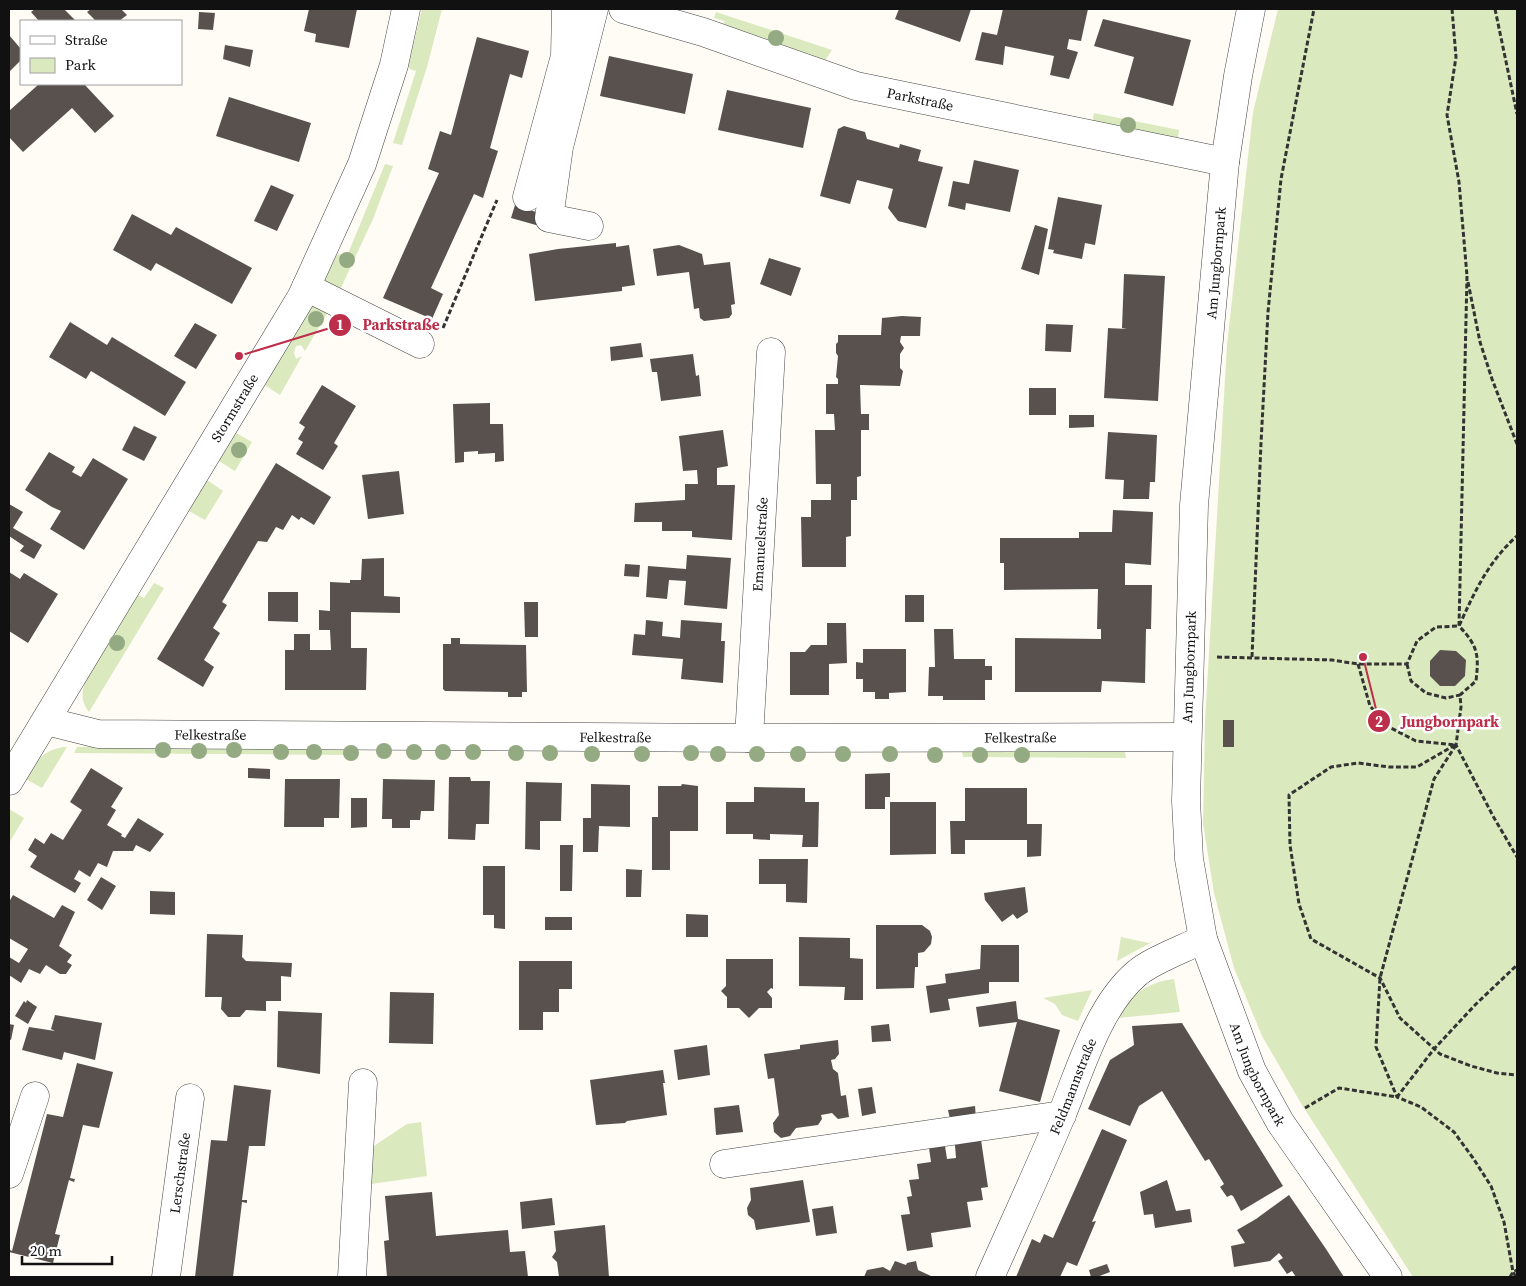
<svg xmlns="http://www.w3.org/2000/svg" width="1526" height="1286" viewBox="0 0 1526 1286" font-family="'Source Serif 4',serif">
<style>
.green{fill:#dbe9bf}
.building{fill:#59514e}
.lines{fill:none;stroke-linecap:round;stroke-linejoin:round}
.minor-casing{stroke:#444;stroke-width:29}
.path{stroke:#333;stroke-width:3;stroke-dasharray:5 2.5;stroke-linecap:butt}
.minor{stroke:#fff;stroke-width:28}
.tree{fill:#93aa82}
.labels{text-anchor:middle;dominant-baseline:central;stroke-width:5;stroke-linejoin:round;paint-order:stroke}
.street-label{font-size:14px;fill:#111;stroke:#fff}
.leader{fill:none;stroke:#bc2e49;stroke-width:2}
.callout-dot{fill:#bc2e49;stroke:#fff;stroke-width:2}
.mark-label{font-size:15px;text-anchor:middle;font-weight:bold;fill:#fff}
.callout-label{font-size:15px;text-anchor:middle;font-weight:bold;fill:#bc2e49;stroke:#fff;stroke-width:5;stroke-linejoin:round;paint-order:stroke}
</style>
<rect width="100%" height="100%" fill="#fffbf5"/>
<path class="green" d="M422,9H442L427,67L402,145L393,143L416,71L410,69L408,66Z
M1278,9H1517V1277H1413L1302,1105L1262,1036L1234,968L1214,893L1203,823L1205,721L1227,345L1253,112Z
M716,12L832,50L824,62L720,28L725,21L714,18Z
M1094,113L1179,130L1177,145L1091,127Z
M385,164L393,166L373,219L339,292L323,284L336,256L339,254L347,256Z
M312,304L328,312L305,351L301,345L296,346L294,353L296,359L302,356L280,395L265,385Z
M236,433L252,442L235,471L219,461Z
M207,480L223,491L205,520L189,511Z
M154,583L164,588L89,712C81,702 81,692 86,680L138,595L144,598Z
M123,746L353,748V755L74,753L77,747Z
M63,747H67L42,788L26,779C36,761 42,751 63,747Z
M962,751L1125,752L1126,758L963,757Z
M9,809L24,818L9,843Z
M1121,937L1149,943L1156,940L1117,961Z
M1174,979L1180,1012L1118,1018C1129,995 1148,982 1174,979Z
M1092,990L1078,1021L1062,1015L1055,1004L1043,998Z
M421,1122L427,1176L365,1185L368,1150L407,1124Z"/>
<path class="building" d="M35,9H64L76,21H39L31,12Z
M91,9H124L122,10L127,15L119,21H96L87,12Z
M309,9H357L349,48L315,42L316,34L304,31Z
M899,9H971L960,42L895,19Z
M1003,9H1088L1081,41L1069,39L1067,49L1078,52L1069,79L1050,75L1054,56L1005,46L1003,65L975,60L982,32L997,35Z
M199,12L215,13L213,30L198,29Z
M1103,19L1191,40L1173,106L1124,93L1134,57L1094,46Z
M9,35L21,49V60L9,72Z
M477,37L529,51L522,78L510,74L490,148L498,151L483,198L474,194L431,288L443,294L432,319L383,298L439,173L428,169L440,131L451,135Z
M225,45L253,50L250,67L223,59Z
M609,56L693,74L685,114L600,96Z
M39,84H84L114,116L95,133L72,108L23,152L9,137V111Z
M727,90L811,108L803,148L718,130Z
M229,97L311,123L299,162L216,136Z
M844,126L865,132L867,139L899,148L900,144L921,150L918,161L943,167L926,228L898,221L888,208L893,189L857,180L850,204L820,196L838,129Z
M974,160L1019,170L1010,212L966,203L965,210L948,206L953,181L969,184Z
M271,185L294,195L277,231L254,221Z
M1058,197L1102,205L1095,245L1085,243L1082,259L1053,253L1054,250L1048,249Z
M515,205L539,213L536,225L511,218Z
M132,214L171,235L176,227L252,268L232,304L156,263L151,271L113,250Z
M1035,225L1048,229L1039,275L1021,269Z
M616,243V247L629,245L635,285L622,287V291L535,301L529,254L558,249Z
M679,245L702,254L704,265L730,262L735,304L731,305L732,314L729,318L704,321L700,318L699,308L694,309L689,272L657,276L653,249Z
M769,258L801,268L791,296L760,284Z
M1124,274L1165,276L1158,401L1104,398L1108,328L1127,329L1122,328Z
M902,316L921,317L920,336H901L900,342L904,348L900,354V368L903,371L900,386L860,385L861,414H869V430H861V476L857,477V500H851V536L846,537V567H802L801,517H811V500H831V484H816L815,430H835L834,414H826V384H838V379L836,377L838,356L836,353V344L838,342V335H881L882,318Z
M70,322L107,345L112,337L186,382L165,416L91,371L86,379L49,357Z
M195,323L217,335L196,369L174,356Z
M1046,324L1073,325L1071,352L1045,351Z
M641,343L643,357L611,361L610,347Z
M693,354L696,376L699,375L701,396L661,401L657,372H652L650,359Z
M322,385L356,406L334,443L338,446L323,470L296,454L303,442L298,439L305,427L299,423Z
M1029,388H1056V415H1029Z
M490,403V424H503L504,461L495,462V453L478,454V451L464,452V462L455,463L453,404Z
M1069,415H1094V427L1069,428Z
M134,426L157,437L144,461L122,450Z
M723,430L728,466L717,468V485H735L732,540L692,537V531H662V522H634L635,503L685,500V484H698L697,470L683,471L679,436Z
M1108,432L1157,435L1155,482H1150L1149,499H1123L1124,480L1105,479Z
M49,452L75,467L72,472L81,477L93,458L128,479L84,550L50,529L61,511L52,507L25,490Z
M276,463L331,497L314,525L301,517L299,520L292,515L283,530L276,527L267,542L258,541L222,602L227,605L213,628L220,633L204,660L214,667L203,687L157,659Z
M399,471L404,514L368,519L362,475Z
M9,504L23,512L13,528L42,545L34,559L20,551L24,546L9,536Z
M1113,510L1153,512L1151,565L1125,563V585H1152L1151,629H1146L1145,683L1102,681L1101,692H1015V638L1101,639V629H1097L1098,589L1004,590V563H1000V538H1079V532H1112Z
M687,555L731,558L727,609L684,605L686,581L669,580L667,599L646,597L648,566L686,569Z
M384,558V596L400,597V613L351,612V648H367L366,690H285V650H294V634H310V650H331L330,630H319V610L330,611V582L350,583V580H361L362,559Z
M625,564L640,565L639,577L624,576Z
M9,572L20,579L24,573L58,594L28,643L9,631Z
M268,592H298V622L268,621Z
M905,595H924V622H905Z
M524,602H538V637H525Z
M646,620L663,622L662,636L680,638L681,620L722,623L721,641H725L723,683L681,679L683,659L632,655L634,634L645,635Z
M827,623H846L847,663L829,664V695H790V652H805L811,645H827Z
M934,629H953L954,659H985V666H992V680H985V700H943V696H928L929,667H935Z
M451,638H460V644L526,645L527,692H522V697H508V692L445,691L443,689V644H451Z
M863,649H906V692L889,693V699H875V692H863V679H856V662L863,663Z
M1440,650L1456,651L1466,660L1465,676L1455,686H1440L1430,676V661Z
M1223,720H1234V747H1223Z
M91,768L123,788L111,807L116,810L107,825L122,834L121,836L125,838L138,818L164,834L150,852L136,845L133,851H113L107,867L98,863L90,877L79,870L74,879L81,883L75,893L30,867L37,856L28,850L35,838L44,844L51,833L63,840L82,810L70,802Z
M248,768L270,769V779L248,778Z
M890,773V797H885V809H865V774Z
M449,777H470L471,781H490L489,824H476L475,840L448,839Z
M285,779H340L339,818H324V827H284Z
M383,779L435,780L434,811H421L420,820H410V828H392V819H382Z
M526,782L562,783L561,821H540V850L525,849Z
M591,784L630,785V827L599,826L598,852H583V818H591Z
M682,784L698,786V831H670V870H652V817H658V786H681Z
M754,787L805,788V802H819L818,847H802L803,835L770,834V840L753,839V834H726V802H754Z
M965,788H1027V824H1042L1041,856L1027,857V840H965V854H951L950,821H965Z
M351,798H367V827L351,828Z
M890,802H936V854L890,855Z
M560,845H573L572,891H560Z
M759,859H808L807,903L786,902V884H759Z
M483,866H505V929L494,928V915H483Z
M626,869L642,870L641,897H626Z
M101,877L116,886L102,910L87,900Z
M1025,887L1028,912L1017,919L1013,914L1002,922L985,900L984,893Z
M150,891L175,892V915L150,914Z
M13,895L54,918L62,905L75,912L59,946L72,955L67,962L72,965L66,974H60L46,965L40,974L29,969L21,983L9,975V957L19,963L28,949L9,938V902Z
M686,914L708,915V937H686Z
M545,917H572V930H545Z
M876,925H922L930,931L932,937L931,944L924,952L918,953V967H915L914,988L876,989Z
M207,934L243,935L242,957L246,961L292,963L291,977L281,976V1001H266V1011L246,1010L240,1017H228L221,1009L222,997H205Z
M799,937L850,938V958L863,959V1000H844L845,987L799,986Z
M981,945H1019V982H989V993L948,999L950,1010L930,1013L926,986L946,983L945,974L980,969Z
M726,959H773V989L771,988L767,992L772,998V1008H759L749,1018L739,1008H727V997L721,991L726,986Z
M519,961H572V989H559V1012H543V1030H519Z
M390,992L434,993L433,1044L389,1043Z
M27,1000L37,1007L28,1024L15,1016L24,1001L26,1003Z
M1016,1001L1018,1019L1060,1030L1040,1102L999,1091L1017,1022L979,1027L976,1007Z
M278,1011L322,1013L320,1074L277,1067Z
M55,1015L102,1023L95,1060L64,1052L62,1060L22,1050L29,1027L55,1031L51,1029Z
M1182,1023L1283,1186L1241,1211L1233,1196L1231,1195L1227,1197L1220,1187L1224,1184L1209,1159L1205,1161L1162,1091L1139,1106L1130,1126L1088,1109L1110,1060L1134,1045L1132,1026Z
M9,1024L14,1025L11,1040L9,1039Z
M889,1024L891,1041L872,1042L871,1026Z
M838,1040L839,1054L835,1059L831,1060L833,1069L838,1073L841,1096L846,1095L849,1117L838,1119L832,1113L821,1115L822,1119L818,1125L796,1128L790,1136L781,1138L774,1132L773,1123L779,1115L774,1078L768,1079L764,1054L800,1049V1045Z
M707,1045L710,1075L678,1080L674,1050Z
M77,1063L113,1072L99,1128L83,1125L70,1178L75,1179L74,1182L69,1180L55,1234L60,1235L53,1263L9,1252L10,1250L12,1251L47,1114L63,1117Z
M663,1070L665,1083H663L667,1115L627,1121L625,1123L596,1125L590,1080Z
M234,1085L271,1090L265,1146H249L242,1200H247V1203L242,1202L233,1277H195L211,1140L227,1141Z
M872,1087L876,1113L862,1116L858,1089Z
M739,1105L743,1132L716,1135L714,1108Z
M975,1106L976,1119L951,1123L948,1110Z
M1102,1129L1127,1140L1092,1222L1096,1221L1077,1266L1067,1262L1060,1277H1016L1032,1239L1040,1243L1044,1234L1053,1238Z
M981,1140L988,1187L981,1188L983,1200L967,1202L971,1227L931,1233L933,1247L907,1251L901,1215L910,1214L907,1197L912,1196L909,1180L919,1179L917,1164L931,1162L929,1148L945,1146L947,1159L956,1158L955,1145Z
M803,1180L810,1222L756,1230L754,1220L748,1215L747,1208L751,1200L750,1188Z
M1167,1180L1176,1211L1190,1209L1192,1222L1155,1228L1153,1214L1144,1215L1140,1192Z
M432,1192L436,1236L508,1230L510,1252L525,1251L528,1277H387L384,1241L389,1240L385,1196Z
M1289,1195L1326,1249L1344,1277H1296L1292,1271L1287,1274L1278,1261L1283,1258L1279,1253L1270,1261L1234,1267L1231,1246L1245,1243L1237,1230L1256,1219Z
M552,1198L555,1225L522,1229L520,1202Z
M833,1206L837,1233L816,1236L812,1209Z
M605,1225L609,1277H559L557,1262L552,1257L556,1251L554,1231Z
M895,1261L906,1265L907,1263L916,1261L918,1270L931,1276L930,1277H864L867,1270L883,1267L890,1271Z
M1107,1264L1110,1272L1097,1277H1091L1089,1270Z"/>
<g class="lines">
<g class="minor-casing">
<g id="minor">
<path id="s1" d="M623,9L703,32L856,86L1225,162"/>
<path id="s2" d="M1251,9L1238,76L1225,162L1194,505L1186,801L1189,859L1203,939L1252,1071L1280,1122L1388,1277"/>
<path d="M527,197L565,56L566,9"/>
<path d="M589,226L549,218L559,147L594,9"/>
<path d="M306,287L420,344"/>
<path id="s3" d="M46,721L98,734L749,738L1187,737"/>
<path id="s4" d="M749,738L771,352"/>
<path id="s5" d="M9,781L302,296L362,164L394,65L406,9"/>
<path d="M724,1164L1062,1115"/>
<path d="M9,1174L35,1096"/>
<path id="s6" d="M166,1277L190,1098"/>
<path d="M352,1277L363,1083"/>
<path id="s7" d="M990,1277C1014,1223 1039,1169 1062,1114C1081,1068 1098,1007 1136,974C1152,960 1184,949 1203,939"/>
</g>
</g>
<path class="path" d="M1452,9L1456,57L1447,115L1459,182L1467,276
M1495,9L1517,114
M1467,276L1459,626C1478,646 1479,655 1476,681L1460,695L1461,707L1456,745L1493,816L1517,857
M1468,282L1480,342L1492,379L1517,444
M443,328L497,200
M1217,657L1332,660L1358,664H1407L1417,641L1436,627L1459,626C1475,591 1488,562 1517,536
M1252,657L1261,443L1268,312L1281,179L1314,9
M1358,664L1370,706L1389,727L1416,741L1456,745L1434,779L1380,978L1376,1047L1397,1097L1421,1107L1454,1132L1473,1158L1491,1186L1504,1222L1513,1272L1516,1277
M1407,664L1411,681L1426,693L1446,698L1460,695
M1455,745L1417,767H1389L1358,763L1331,767L1289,795L1290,845L1299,904L1311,939L1380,978L1400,1018L1440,1054L1471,1066L1497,1073L1517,1075
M1305,1108L1339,1088L1397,1097L1434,1049L1476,1004L1517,965
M1510,1277L1513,1272L1517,1270"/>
<use href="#minor" class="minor"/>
</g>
<g class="tree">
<circle cx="776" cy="38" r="8"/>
<circle cx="1128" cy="125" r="8"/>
<circle cx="347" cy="260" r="8"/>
<circle cx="316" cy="319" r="8"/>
<circle cx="239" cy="450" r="8"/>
<circle cx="117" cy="643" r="8"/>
<circle cx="163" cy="750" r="8"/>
<circle cx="234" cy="750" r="8"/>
<circle cx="199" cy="751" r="8"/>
<circle cx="384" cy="751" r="8"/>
<circle cx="281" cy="752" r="8"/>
<circle cx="314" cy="752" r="8"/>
<circle cx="414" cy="752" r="8"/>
<circle cx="443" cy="752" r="8"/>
<circle cx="473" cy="752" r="8"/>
<circle cx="351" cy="753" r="8"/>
<circle cx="516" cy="753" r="8"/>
<circle cx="550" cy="753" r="8"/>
<circle cx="691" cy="753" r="8"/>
<circle cx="592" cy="754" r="8"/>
<circle cx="642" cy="754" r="8"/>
<circle cx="718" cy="754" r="8"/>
<circle cx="757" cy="754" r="8"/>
<circle cx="798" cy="754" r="8"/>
<circle cx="843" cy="754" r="8"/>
<circle cx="890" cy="754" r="8"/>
<circle cx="935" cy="755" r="8"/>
<circle cx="980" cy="755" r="8"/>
<circle cx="1022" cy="755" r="8"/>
</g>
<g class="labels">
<g class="street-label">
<text stroke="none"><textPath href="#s1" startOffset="311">Parkstraße</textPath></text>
<text transform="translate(1216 263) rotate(-85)">Am Jungbornpark</text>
<text stroke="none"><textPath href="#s5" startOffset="436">Stormstraße</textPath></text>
<text stroke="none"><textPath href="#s4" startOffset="194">Emanuelstraße</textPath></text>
<text transform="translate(1189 667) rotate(-88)">Am Jungbornpark</text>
<text stroke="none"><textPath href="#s3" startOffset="166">Felkestraße</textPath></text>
<text stroke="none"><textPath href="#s3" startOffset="571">Felkestraße</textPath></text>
<text stroke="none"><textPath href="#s3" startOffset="976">Felkestraße</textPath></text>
<text stroke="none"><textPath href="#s2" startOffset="1081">Am Jungbornpark</textPath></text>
<text stroke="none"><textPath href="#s7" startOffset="208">Feldmannstraße</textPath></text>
<text stroke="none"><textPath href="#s6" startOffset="105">Lerschstraße</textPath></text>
</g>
</g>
<path class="leader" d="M239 356L340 325M1363 657L1379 721"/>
<g class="callout-dot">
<circle cx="239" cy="356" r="5"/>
<circle cx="1363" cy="657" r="5"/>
<circle cx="340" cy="325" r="12"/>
<circle cx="1379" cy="721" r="12"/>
</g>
<g class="mark-label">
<text x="340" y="330">1</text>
<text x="1379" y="727">2</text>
</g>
<g class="callout-label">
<text x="401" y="330">Parkstraße</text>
<text x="1450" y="727">Jungbornpark</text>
</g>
<rect width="1526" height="1286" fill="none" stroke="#111111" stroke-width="20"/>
<rect x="20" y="20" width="162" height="65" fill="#ffffff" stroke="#a0a0a0"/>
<rect x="30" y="36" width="25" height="8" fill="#ffffff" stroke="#a0a0a0"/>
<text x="65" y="45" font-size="15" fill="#111111">Straße</text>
<rect x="30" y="58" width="25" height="15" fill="#dbe9bf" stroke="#a0a0a0"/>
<text x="65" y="70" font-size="15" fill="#111111">Park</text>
<path d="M22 1256v8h90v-8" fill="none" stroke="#111111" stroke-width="2.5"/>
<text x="30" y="1256" font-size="15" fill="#111111" stroke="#ffffff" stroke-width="4" paint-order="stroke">20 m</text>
</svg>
